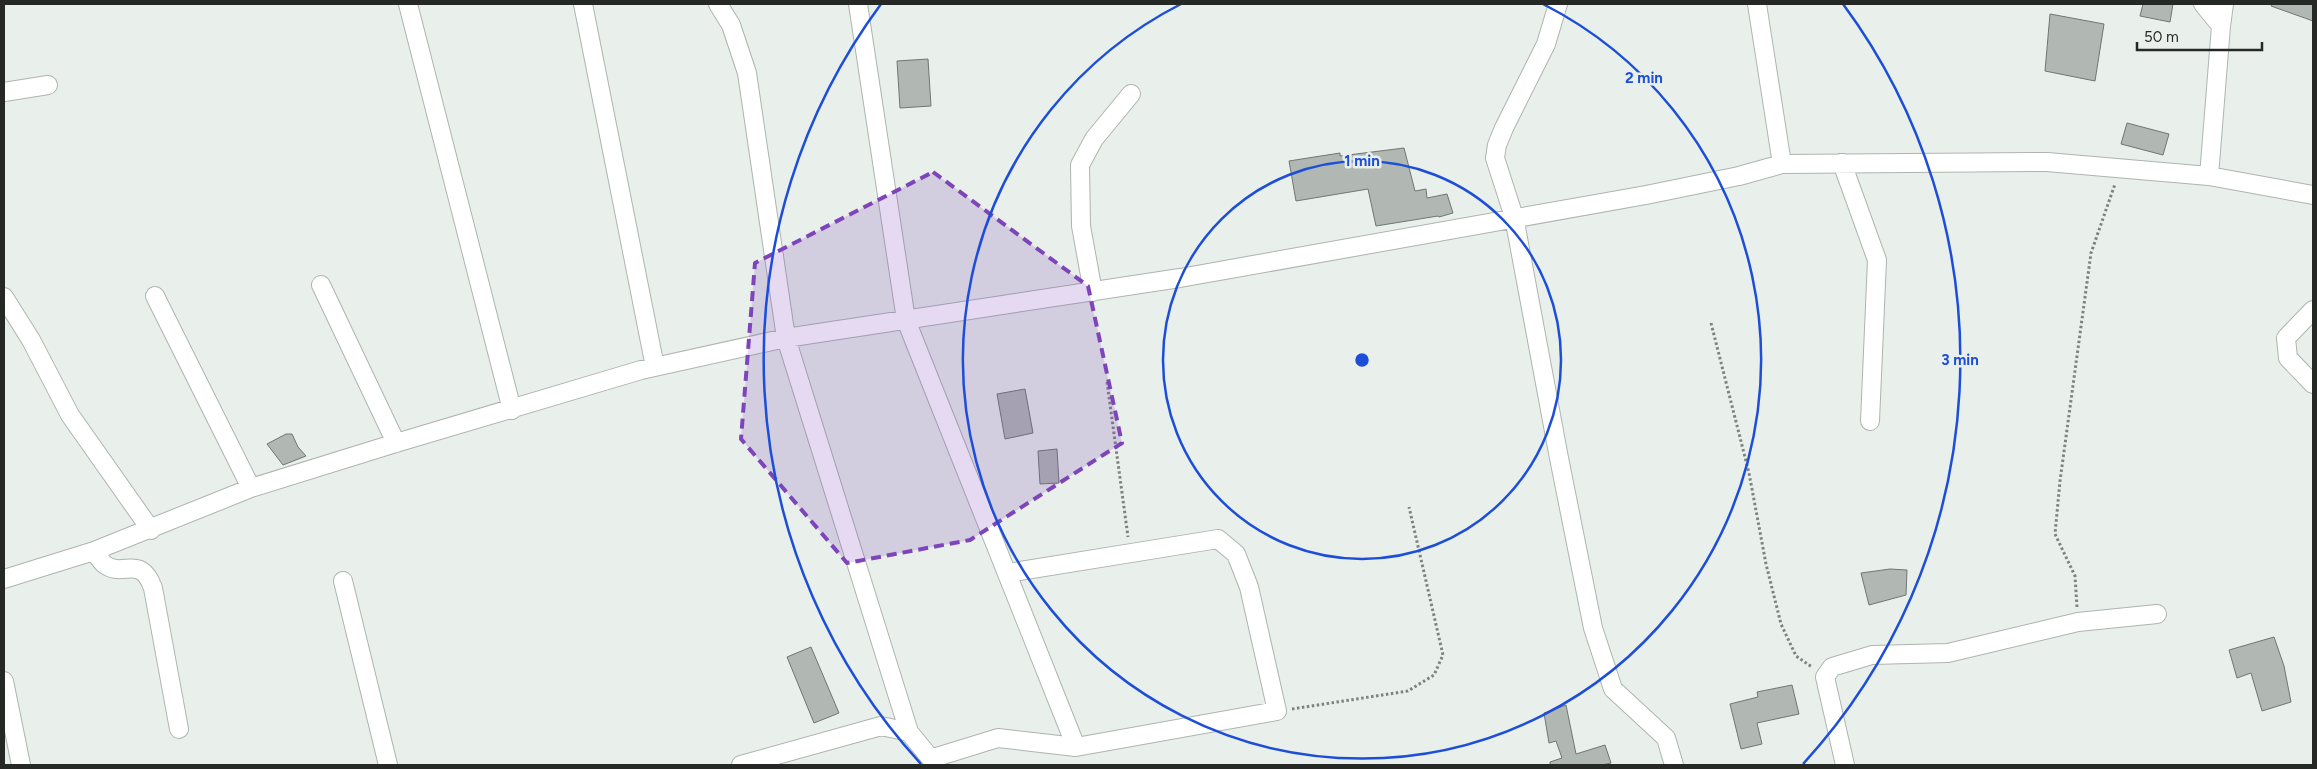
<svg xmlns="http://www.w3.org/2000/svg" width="2317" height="769" viewBox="0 0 2317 769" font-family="Figtree,sans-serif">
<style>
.building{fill:#b1b7b2;stroke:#717672}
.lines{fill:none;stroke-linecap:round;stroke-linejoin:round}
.minor-casing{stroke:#aeb4af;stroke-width:20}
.path{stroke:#7f8380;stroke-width:3;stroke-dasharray:2.5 2.5;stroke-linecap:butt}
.minor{stroke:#fff;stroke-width:18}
.marked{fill:#7e45bb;fill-opacity:0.2;stroke:#7e45bb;stroke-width:4;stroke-dasharray:10 6;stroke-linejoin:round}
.ring{fill:none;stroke:#1d4ed8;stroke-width:2.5}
.centre{fill:#1d4ed8;stroke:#e9efea;stroke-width:2.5}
.ring-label{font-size:15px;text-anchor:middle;font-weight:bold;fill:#1d4ed8;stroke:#e9efea;stroke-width:5;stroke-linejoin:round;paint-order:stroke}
</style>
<rect width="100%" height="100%" fill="#e9efea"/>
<path class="building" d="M2143,4H2173L2170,22L2140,16Z
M2272,4H2313V21L2271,6Z
M2050,14L2104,24L2095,81L2045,71Z
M928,59L931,106L900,108L897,61Z
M2127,123L2169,134L2163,155L2121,144Z
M1404,148L1415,191L1426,189L1427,198L1447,194L1453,213L1439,217L1438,216L1376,226L1368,189L1296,201L1289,161L1340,153V156Z
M1025,389L1033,433L1005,439L997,394Z
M286,434H292L298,447L306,456L283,465L267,444Z
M1057,449L1059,483L1040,484L1038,451Z
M1890,569L1907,570L1906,595L1869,605L1861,573Z
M2274,637L2284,666L2291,702L2262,711L2251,673L2237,678L2229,650Z
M811,647L839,713L814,723L787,657Z
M1792,685L1799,714L1757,723L1762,744L1741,749L1730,704L1758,697L1757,692Z
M1566,705L1576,754L1605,745L1611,763L1602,765H1550V762L1562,758L1556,741L1549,743L1544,713Z"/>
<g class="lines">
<g class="minor-casing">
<path id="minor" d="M408,4L512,410
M583,4L655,367
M718,4L731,25L747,73L786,338L909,732
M858,4L906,320L1076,747
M1558,4L1546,44L1504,128L1497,145L1495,158L1514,217L1559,458L1593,628L1613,689L1666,738L1674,765
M1757,4L1782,164
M2203,4L2221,26L2209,176
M2221,26L2224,4
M4,92L48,85
M1842,163L1877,260L1870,421
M321,285L396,443
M1093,292L1081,226L1080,165L1094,139L1131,94
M155,296L251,488
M4,297L31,340L70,415L151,530
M2313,310L2286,338L2288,358L2313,384
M94,551C97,555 100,560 104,564C123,579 140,553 153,588L179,729
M4,579L94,551L251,488L396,443L641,370L786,338L1180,278L1646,195L1739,176L1782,164L2047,162L2209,176L2313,195
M343,581L388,765
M4,681L21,765
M933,758L998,738L1076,747L1277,711L1249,587L1236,554L1218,539L1008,573
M741,765L881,726L909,732L936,765
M1845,765L1825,677L1832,667L1872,655L1948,653L2078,622L2157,614"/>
</g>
<path class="path" d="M1711,323L1749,473L1766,564L1781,624L1796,656L1812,667
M1107,382L1128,537
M2077,607L2075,576L2055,534L2060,481L2091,253L2115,184
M1292,709L1408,691L1434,675L1443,655L1409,507"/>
<use href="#minor" class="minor"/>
</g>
<path class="marked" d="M933,172L1088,286L1122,443L970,540L847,563L741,439L755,263Z"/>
<g class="ring">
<circle cx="1362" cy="360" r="199"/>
<path d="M1543 4A399 399 0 1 1 1181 4"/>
<path d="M921 764A598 598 0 0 1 881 4M1843 4A598 598 0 0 1 1803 764"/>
</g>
<circle cx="1362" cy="360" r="8" class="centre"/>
<g class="ring-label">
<text x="1644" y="83">2 min</text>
<text x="1362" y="166">1 min</text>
<text x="1960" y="365">3 min</text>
</g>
<rect width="2317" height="769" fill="none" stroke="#262826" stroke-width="10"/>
<path d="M2137 42v8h125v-8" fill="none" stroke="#262826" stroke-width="2.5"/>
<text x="2144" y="42" font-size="15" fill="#262826" stroke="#e9efea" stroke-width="4" paint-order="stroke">50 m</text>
</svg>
